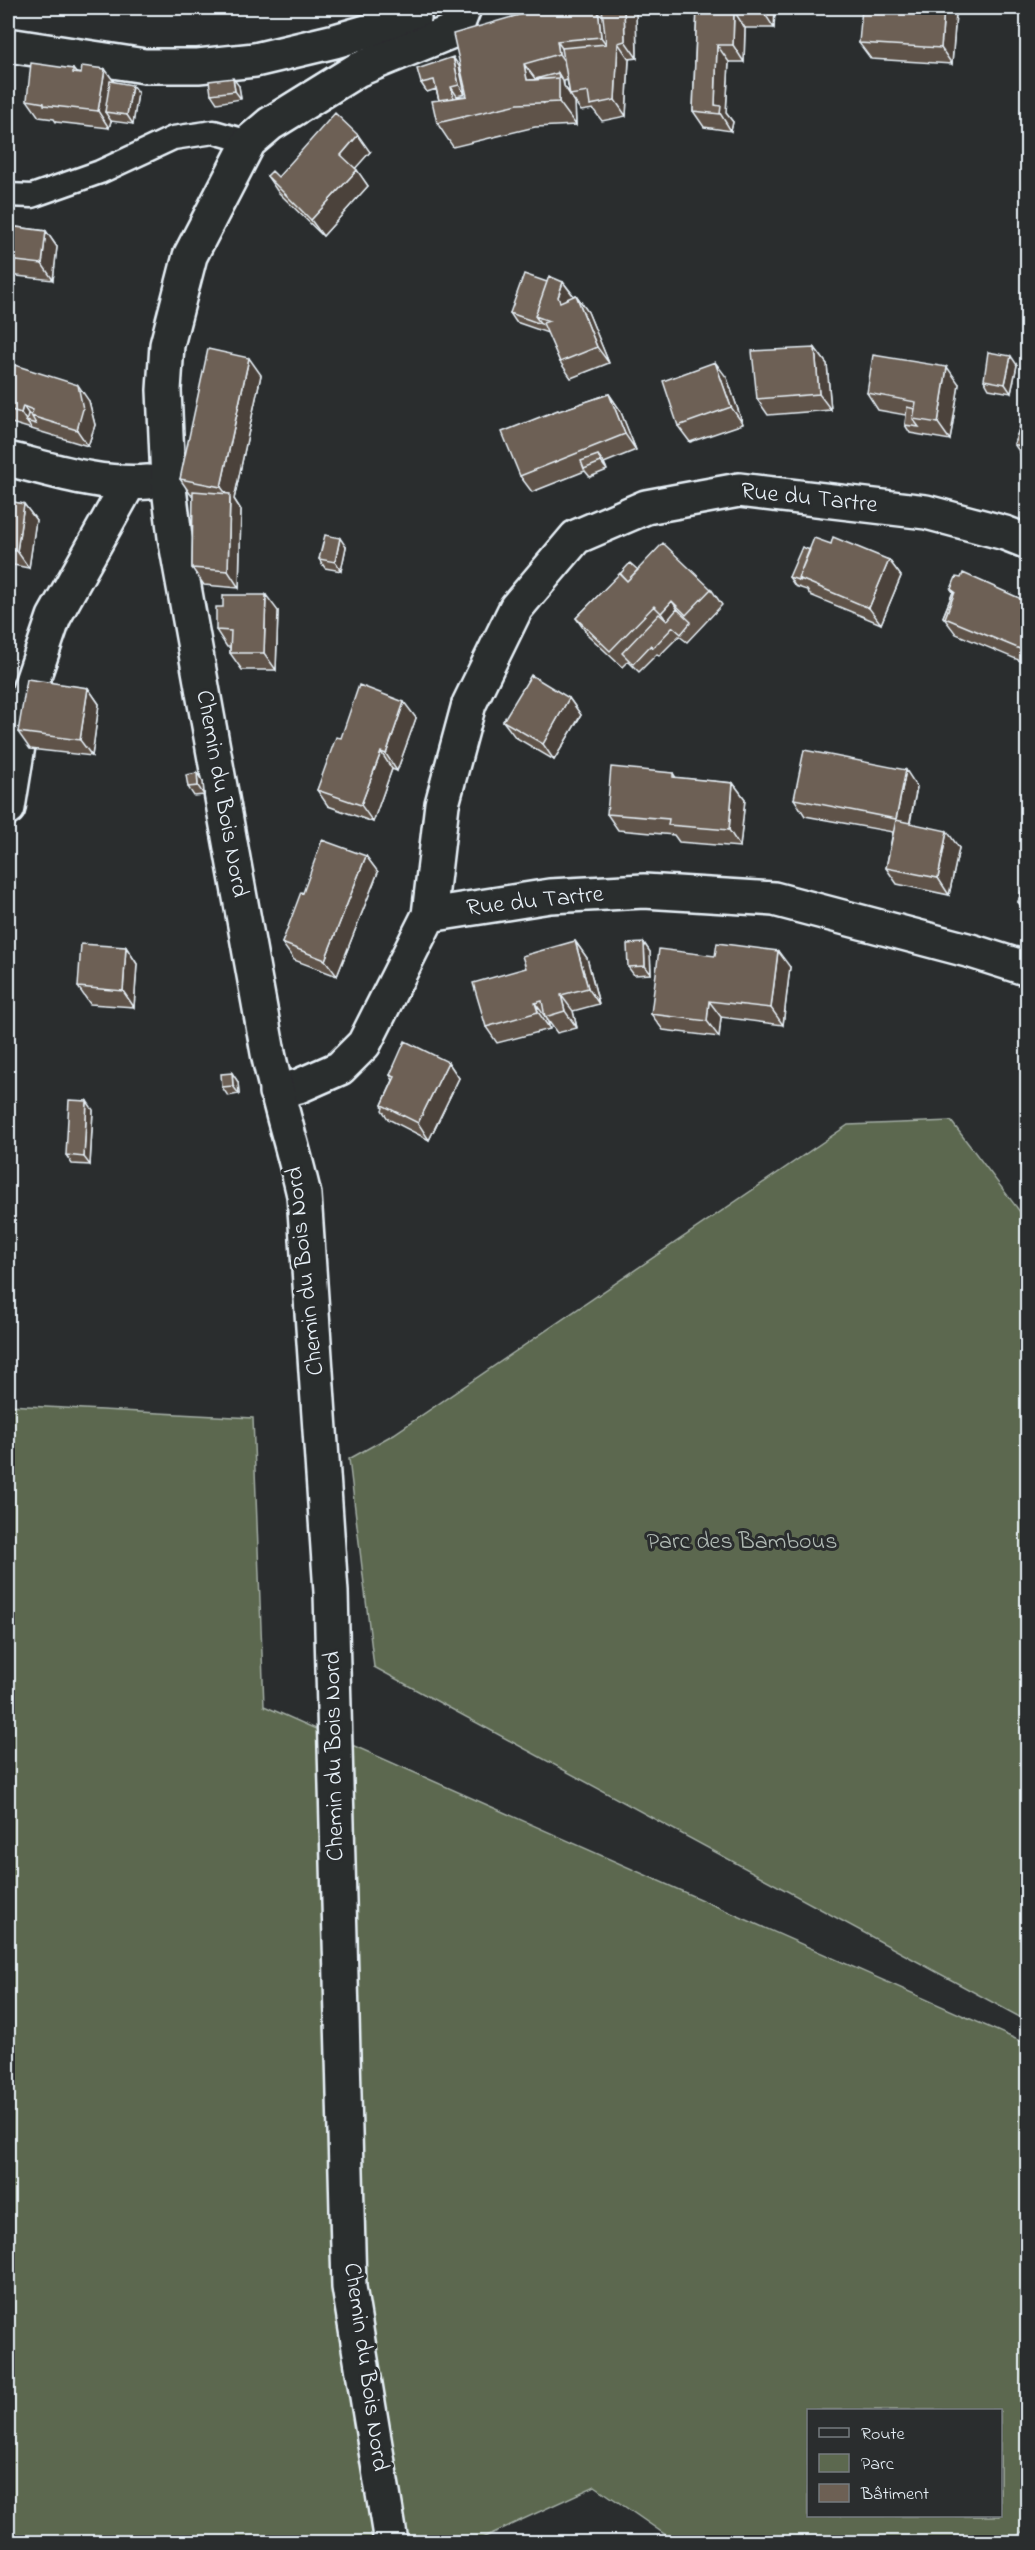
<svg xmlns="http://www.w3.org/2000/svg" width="1035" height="2550" viewBox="0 0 1035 2550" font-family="'Indie Flower',sans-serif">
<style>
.green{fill:#5c684f;stroke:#a2aca4;stroke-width:1.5;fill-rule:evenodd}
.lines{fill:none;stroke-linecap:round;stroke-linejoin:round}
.service-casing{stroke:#e8f1f8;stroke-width:27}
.minor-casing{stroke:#e8f1f8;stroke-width:38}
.tertiary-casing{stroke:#e8f1f8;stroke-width:38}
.service{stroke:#2a2d2e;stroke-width:22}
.minor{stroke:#2a2d2e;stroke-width:33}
.tertiary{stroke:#2a2d2e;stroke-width:33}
.wall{fill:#5e5348;stroke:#e8f1f8;stroke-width:1.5;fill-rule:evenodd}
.shaded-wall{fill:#4c433b;stroke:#e8f1f8;stroke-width:1.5}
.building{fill:#6d6054;stroke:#e8f1f8;stroke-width:1.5}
.labels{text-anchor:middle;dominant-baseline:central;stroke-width:6;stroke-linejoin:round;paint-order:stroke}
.street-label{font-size:24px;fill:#e8f1f8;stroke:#2a2d2e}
.park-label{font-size:24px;fill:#b0bab4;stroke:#2a2d2e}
</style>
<rect width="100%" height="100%" fill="#2a2d2e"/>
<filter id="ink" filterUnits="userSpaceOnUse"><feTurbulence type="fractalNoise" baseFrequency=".0167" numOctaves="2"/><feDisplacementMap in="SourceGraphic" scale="12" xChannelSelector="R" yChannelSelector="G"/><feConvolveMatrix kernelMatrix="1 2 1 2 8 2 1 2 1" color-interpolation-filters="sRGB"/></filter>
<g filter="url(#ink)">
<path class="green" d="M951,1121L1027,1221V2021L374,1667L349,1459L394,1434L848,1125Z
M8,1401V1405L253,1418L264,1706L1027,2044V2528L1009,2542H676L595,2486L478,2540L477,2542H8ZM808,2410H1000V2516H808Z"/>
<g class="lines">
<g class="service-casing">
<path id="service" d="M8,195L32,196L100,172L173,138L214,132L249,142"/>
</g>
<g class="minor-casing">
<path id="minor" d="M8,45L145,66H198L255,60L335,41L414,18
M8,459C53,470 100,486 148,482
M8,808L25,702L54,617L129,483
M429,915L550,896L644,891L774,899L971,951L1028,969
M276,1092L299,1086L340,1068L364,1044L429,915L442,804L469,704L516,608L576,537L646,507L739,490L926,512L1005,533L1028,542"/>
</g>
<g class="tertiary-casing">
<path id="tertiary" d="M391,2542L349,2287L331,1592L304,1195C293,1147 278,1101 268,1053L175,537L168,480L164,390L167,345L190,256L249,142L270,124L357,70L450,32L457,26L464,8"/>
</g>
<use href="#service" class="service"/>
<use href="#minor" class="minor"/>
<use href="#tertiary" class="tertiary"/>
</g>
<path class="wall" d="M543,8H632L636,12L637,58L629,59L626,116L602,121L593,109L581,111L575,102L576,125L535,127L453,147L437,123L439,100L436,89L427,92L421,83L459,66L465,94L457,96L458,97L467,96ZM567,80L570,94L564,86V81Z
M697,8H775L774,28H745L744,62H729L726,113L733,122L731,131L704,127L693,111Z
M956,13L952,64L871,59L859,43Z
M73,69L77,74H81L105,69L114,82L138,93L133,124L111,121L109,128L56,122L54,119L39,117L27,100Z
M239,86L241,99L217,103L211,94Z
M370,152L355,168L368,186L323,236L278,192L267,176L278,177Z
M8,226L46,231L57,247L53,280L8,275Z
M547,282H563L574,296L576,295L588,312L609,363L571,378L560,362L548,333L516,322L510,313Z
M815,348L827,364L831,410L768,415L757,399Z
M8,363L89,401L95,425L88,446L8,422Z
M1017,365L1011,393L989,389L984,380Z
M261,375L234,499L241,510L239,588L204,585L192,568L193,495H191L180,479Z
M727,378L743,424L690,442L678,426Z
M959,384L950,440L910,433L905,425L906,415L878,410L867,393Z
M609,394L620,410L636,450L604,463L607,470L590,477L585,471L532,492L520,476L559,411Z
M1028,403V461L1025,460L1014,444Z
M8,501L24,504L36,520L29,568L8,564Z
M831,544L889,560L901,576L881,624L810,595L807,590L795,586L789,577L810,550Z
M346,547L341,571L325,568L319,559Z
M638,570L711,589L722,605L687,642L679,636L659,656L657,654L639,672L628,661L622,667L588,635L576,618L620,574Z
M951,589L1028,602V664L956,634L943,617L953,592Z
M278,611L276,670H242L230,653V647H227L216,630Z
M88,688L99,704L92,756L30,749L18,732Z
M569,698L581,715L554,760L515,737L503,721Z
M416,718L397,771L392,769L373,822L328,806L317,790L341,738Z
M673,773L676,778L733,783L745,799L740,847L679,842L674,835L618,830L607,814Z
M203,782L204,795L194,796L188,787Z
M917,787L910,823L959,848L949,895L897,884L886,868L893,832L805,816L794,799Z
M366,856L378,872L337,976L294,960L282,943L303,893Z
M1028,872V915L1018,902Z
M575,941L587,958L599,1004L573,1011L577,1028L557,1033L547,1019L550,1029L497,1043L486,1027L526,968Z
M644,943L650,952L651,974L634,975L628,967Z
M126,947L137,964L134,1007L90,1004L78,987Z
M790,967L783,1025L721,1017L719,1037L663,1030L651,1014Z
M448,1062L459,1078L429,1140L388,1119L382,1110L383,1108L382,1105L393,1080L390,1075Z
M232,1073L238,1082L239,1094L228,1096L222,1087Z
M93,1110L90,1165L72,1164L66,1155Z"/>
<path class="shaded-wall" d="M598,8H608L618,43L629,59L626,116L615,100L617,60L601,37Z
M624,8H632L636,12L637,58L625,41Z
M763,8H775L774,28L763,11Z
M944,8H952L956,13L952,64L941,48Z
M734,11L745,28L744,62L733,45Z
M557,41L573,64L576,78L559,54Z
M717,45L729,62L726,113L733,122L731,131L715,105Z
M453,57L459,66L465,94L459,85Z
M524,64L540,85L544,104L527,80Z
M105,69L117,86L105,112L111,121L109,128L98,111Z
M558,73L563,81L564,86L575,102L576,125L559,102Z
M233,78L239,86L241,99L235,91Z
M132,85L138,93L133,124L127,115Z
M451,87L457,96L462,117L457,113Z
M358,135L370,152L353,171L341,155Z
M357,170L368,186L323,236L311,220Z
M46,231L57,247L53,280L42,264Z
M563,282L575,298L550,322Z
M576,295L588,312L609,363L597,347Z
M815,348L827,364L831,410L819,394Z
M1011,356L1017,365L1011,393L1005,384Z
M249,358L261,375L234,499L241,510L239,588L228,571L230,499L221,487Z
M715,362L727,378L743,424L731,407Z
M947,367L959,384L950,440L938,423Z
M78,385L89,401L95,425L88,446L77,430Z
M609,394L620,410L636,450L625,434Z
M23,406L34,422L26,421L32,429L21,413Z
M598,455L604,463L607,470L601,462Z
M24,504L36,520L29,568L17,551Z
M340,538L346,547L341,571L335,562Z
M889,560L901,576L881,624L869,608Z
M266,595L278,611L276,670L264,653Z
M672,601L683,617L672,628L661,613Z
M1023,643L1028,649V659L1020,649Z
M88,688L99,704L92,756L80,740Z
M569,698L581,715L554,760L543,744Z
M404,702L416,718L397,771L386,754Z
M381,752L392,769L373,822L361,805Z
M906,770L917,787L907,835L896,819Z
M197,773L203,782L204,795L198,786Z
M733,783L745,799L740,847L729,830Z
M947,831L959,848L949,895L938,878Z
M366,856L378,872L337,976L325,960Z
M575,941L587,958L599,1004L588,988Z
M644,943L650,952L651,974L645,966Z
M126,947L137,964L134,1007L123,991Z
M778,951L790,967L783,1025L771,1008Z
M561,995L573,1011L577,1028L565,1011Z
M709,1001L721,1017L719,1037L707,1021Z
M535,1003L547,1019L550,1029L538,1012Z
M448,1062L459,1078L429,1140L418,1123Z
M232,1073L238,1082L239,1094L233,1086Z
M87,1101L93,1110L90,1165L84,1157Z"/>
<path class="building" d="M543,8H598L601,37L557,41L559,54L524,64L527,80L559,78V102L518,104L437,123L432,101L467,96L453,34Z
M602,8H624L625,41L618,43L615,100L590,105L588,92L570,95L562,48L606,44Z
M697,8H763V11H734L733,45H717L715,105L721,106L720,114L693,111Z
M862,8H944L941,48L859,43Z
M453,57L459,85L451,87L454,98L439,100L434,80L421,83L417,69Z
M31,63L73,69V73L81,74L82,66L105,69L98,111L44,105V103L27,100Z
M558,73L559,78L535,80V79Z
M233,78L235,91L211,94L209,81Z
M110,81L132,85L127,115L105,112Z
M335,113L358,135L341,155L357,170L311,220L267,176L272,171L278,177Z
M8,226L46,231L42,264L8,260Z
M524,274L547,282L535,316L541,324L510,313Z
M549,276L563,282L558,297L560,302L576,295L597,347L560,362L543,323L549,321L535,316Z
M815,348L819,394L757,399L752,351Z
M208,349L249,358L221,487L180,479Z
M988,352L1011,356L1005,384L984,380Z
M873,355L947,367L938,423L913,419L916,402L867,393Z
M715,362L731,407L678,426L663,381Z
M8,363L78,385L83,409L77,430L31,416L33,410L23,406L21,413L8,409Z
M609,394L625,434L520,476L502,432L558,410L559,411Z
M1028,403V449L1014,444Z
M907,407L915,409L913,419L919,427L905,425Z
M28,414L31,415L36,424L26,421Z
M598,455L601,462L584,469L581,461Z
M193,491L230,494L228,571L192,568Z
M8,501L24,504L17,551L8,550Z
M325,535L340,538L335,562L319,559Z
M833,537L889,560L869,608L798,578L814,538L831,544Z
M663,543L711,589L686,615L672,601L661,613L654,606L610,651L576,618L620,573L627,581Z
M802,547L810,550L798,578L801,581L789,577Z
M630,563L638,570L627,581L620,574Z
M963,573L1028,602V645L1023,643L1020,649L945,618L955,592L951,589L956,577L961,578Z
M953,592L954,594L945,618L943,617Z
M223,595H266L264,653H230L231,631L216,630V607H223Z
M677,609L691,622L681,634L673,627L653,648L651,645L633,664L622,653L659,614L667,621Z
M531,675L569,698L543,744L503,721Z
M27,679L88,688L80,740L18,732Z
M359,685L404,702L386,754L381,752L361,805L317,790L336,737L341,738Z
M804,750L906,770L896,819L794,799Z
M611,767L673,773V777L733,783L729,830L668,825L669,819L607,814Z
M197,773L198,786L188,787L186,775Z
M896,820L947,831L938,878L886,868Z
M322,840L366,856L325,960L282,943L301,892L303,893Z
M1028,872V904L1018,902Z
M575,941L588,988L561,995L565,1011L545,1017L542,1001L535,1003L538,1012L486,1027L473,983L526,968L522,956Z
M644,943L645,966L628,967L627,944Z
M717,943L778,951L771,1008L709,1001L707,1021L651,1014L659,949L715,956Z
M81,944L126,947L123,991L78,987Z
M405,1041L448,1062L418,1123L382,1105L395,1077L390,1075Z
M232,1073L233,1086L222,1087L221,1074Z
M69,1100L87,1101L84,1157L66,1155Z"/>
</g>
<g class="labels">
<g class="street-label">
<text transform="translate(809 499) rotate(6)">Rue du Tartre</text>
<text transform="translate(221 794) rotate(80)">Chemin du Bois Nord</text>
<text transform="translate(535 902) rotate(-6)">Rue du Tartre</text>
<text transform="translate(306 1271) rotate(-96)">Chemin du Bois Nord</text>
<text transform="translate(335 1756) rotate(-91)">Chemin du Bois Nord</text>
<text transform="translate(365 2367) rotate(82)">Chemin du Bois Nord</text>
</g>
<g class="park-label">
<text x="742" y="1542">Parc des Bambous</text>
</g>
</g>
<rect width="1035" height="2550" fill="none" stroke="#2a2d2e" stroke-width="30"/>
<rect x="15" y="15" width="1005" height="2520" fill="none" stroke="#e8f1f8" stroke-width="2" filter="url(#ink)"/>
<rect x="807" y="2409" width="195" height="108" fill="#2a2d2e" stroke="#767b7f" stroke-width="1.5"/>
<rect x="819" y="2428" width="30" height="9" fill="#2a2d2e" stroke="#767b7f" stroke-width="1.5"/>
<text x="861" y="2439" font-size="18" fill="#e8f1f8">Route</text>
<rect x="819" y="2454" width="30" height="18" fill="#5c684f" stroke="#767b7f" stroke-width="1.5"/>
<text x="861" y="2469" font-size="18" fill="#e8f1f8">Parc</text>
<rect x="819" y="2484" width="30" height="18" fill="#6d6054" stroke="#767b7f" stroke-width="1.5"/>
<text x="861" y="2499" font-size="18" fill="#e8f1f8">Bâtiment</text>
</svg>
